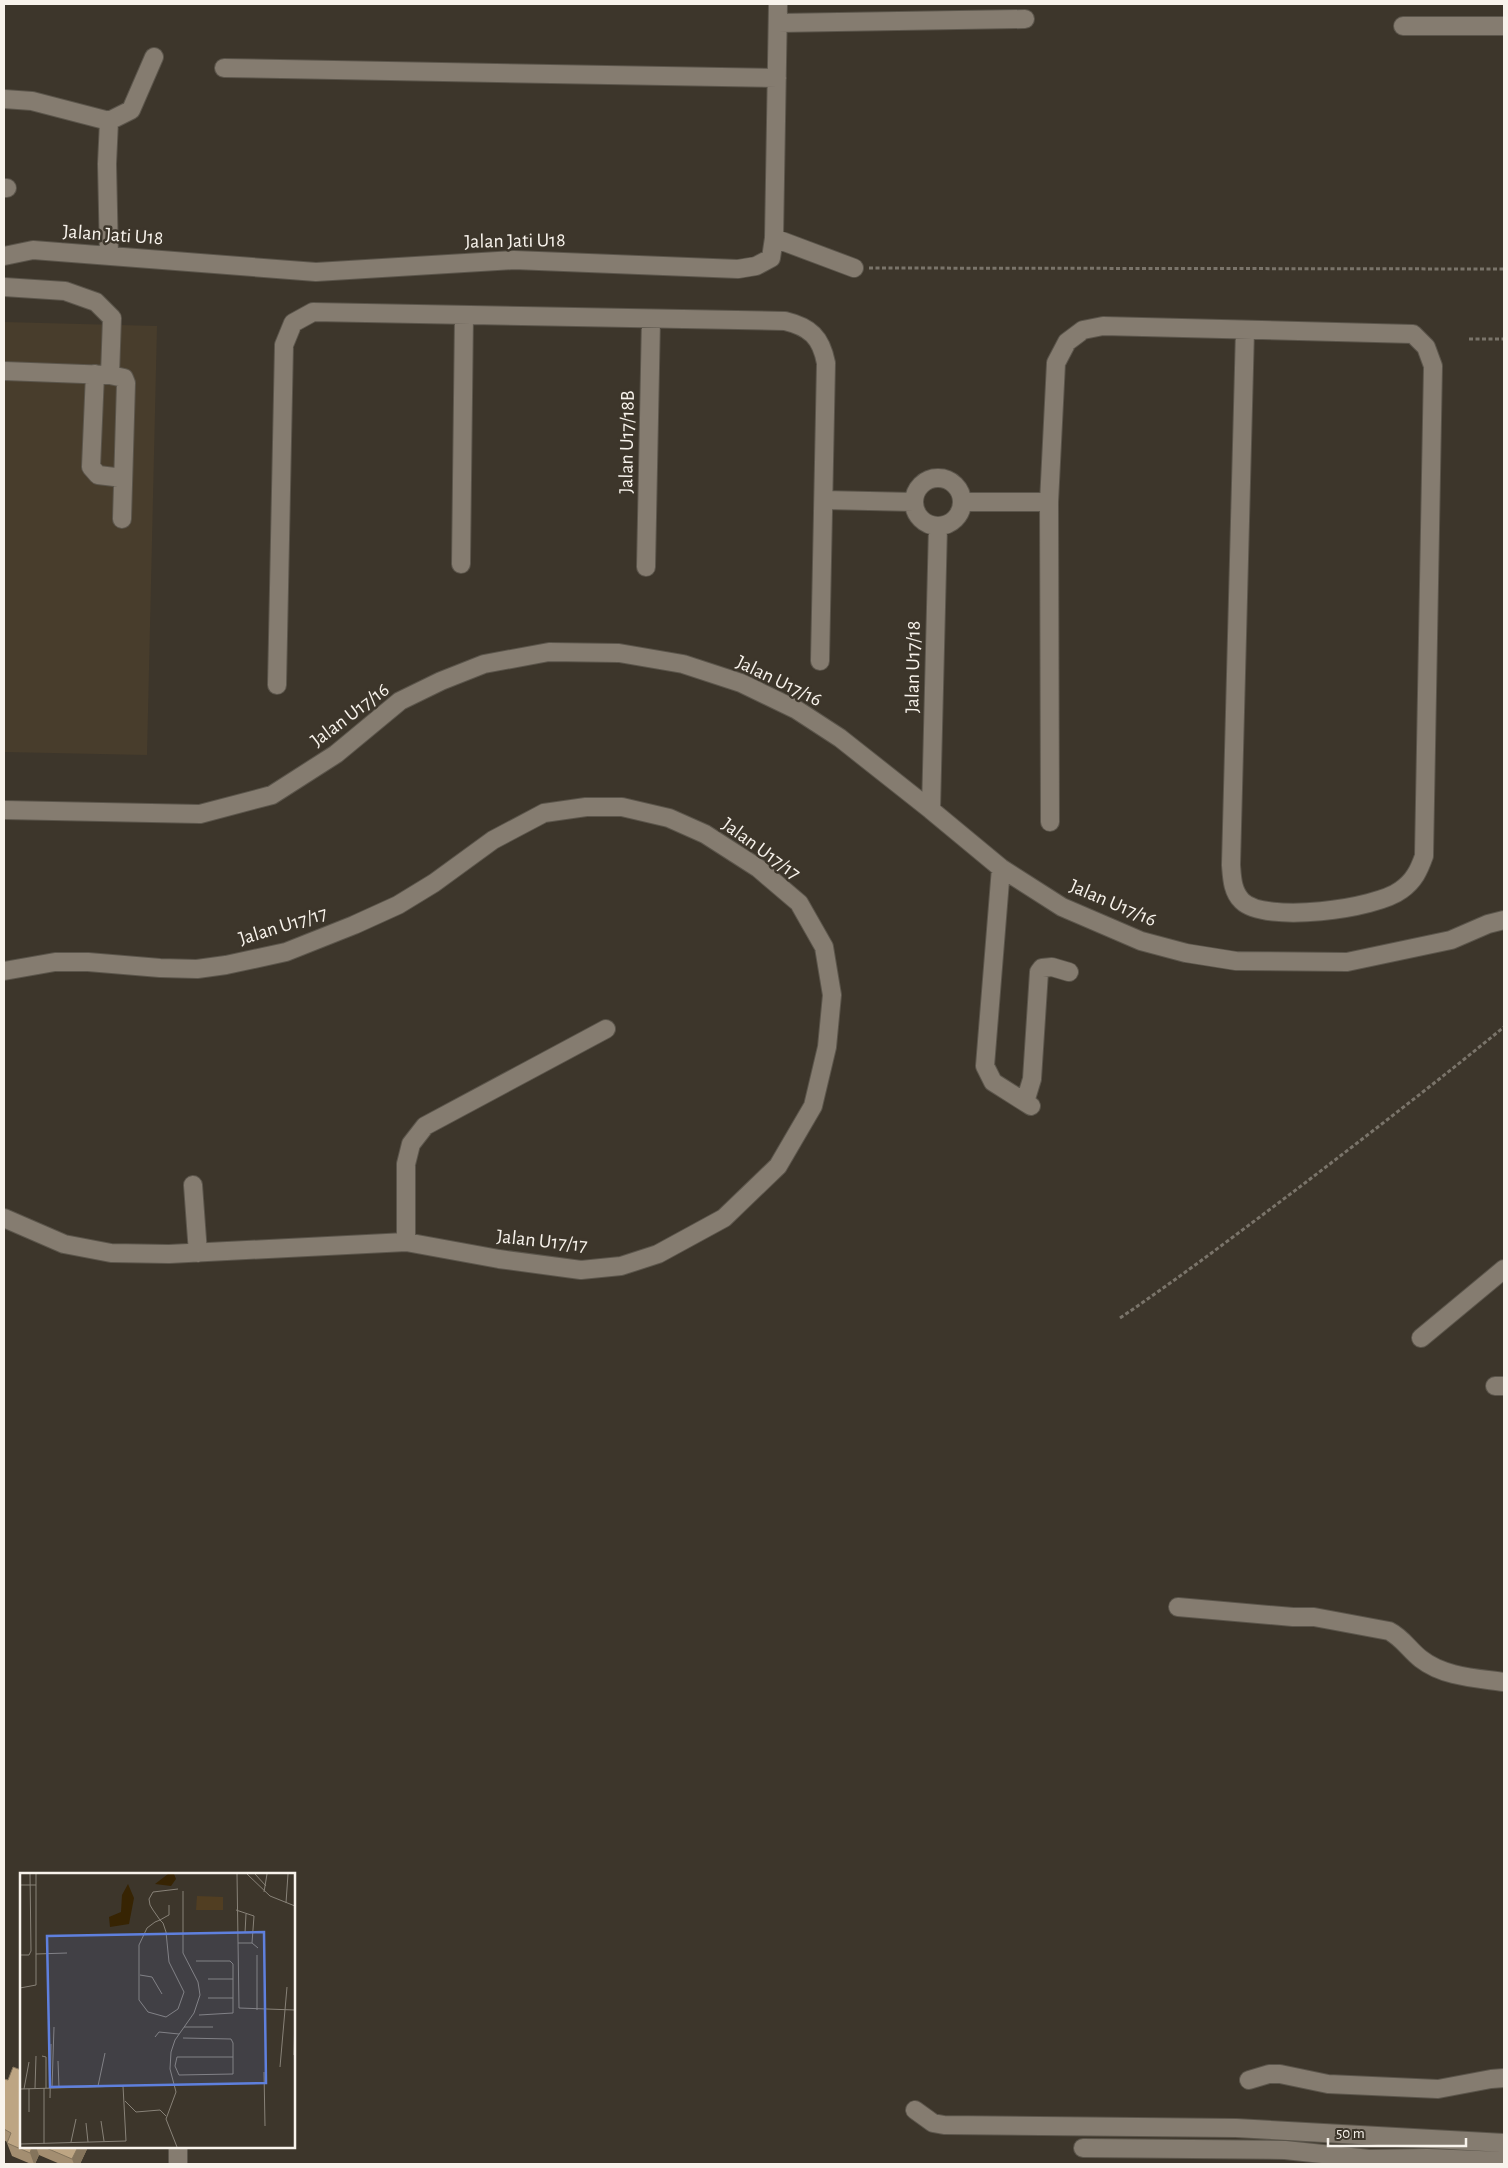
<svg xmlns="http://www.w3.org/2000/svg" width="1508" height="2168" viewBox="0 0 1508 2168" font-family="'Alegreya Sans',sans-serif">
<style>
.built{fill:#483d2c}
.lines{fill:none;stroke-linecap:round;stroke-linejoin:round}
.minor-casing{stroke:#5b554b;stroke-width:20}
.path{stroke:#7a746a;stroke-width:3;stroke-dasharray:4 2.5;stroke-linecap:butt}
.minor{stroke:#857c70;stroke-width:18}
.wall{fill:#a38e71}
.shaded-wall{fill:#84745c}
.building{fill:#bda583;stroke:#84745c}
.labels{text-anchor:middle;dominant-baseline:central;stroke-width:5;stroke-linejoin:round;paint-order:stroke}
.street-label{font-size:20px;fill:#f8f3ec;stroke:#3d362b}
.inset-road{fill:none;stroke:#888278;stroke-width:1}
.view{fill:#5f80de;fill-opacity:0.15;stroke:#5f80de;stroke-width:2.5}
.inset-edge{fill:none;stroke:#f8f3ec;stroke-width:2.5}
</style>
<rect width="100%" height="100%" fill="#3d362b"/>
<path class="built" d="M4,322L157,326L147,755L4,752Z"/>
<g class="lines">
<g class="minor-casing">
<path id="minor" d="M778,23L1025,19
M1403,26H1504
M224,68L777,78
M4,99L32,101L109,121
M4,188H7
M774,238L854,268
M109,255L107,164L109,121L131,110L154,57
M4,256L33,250L316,272L514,260L738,269L756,266L771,258L774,238L778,4
M4,287L65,291L96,302L112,318L110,375
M4,371L110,375L124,378L126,383L122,519
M95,374L91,467L98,475L123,478
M914 502a24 24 0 1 1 48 0a24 24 0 1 1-48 0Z
M824,500L914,502
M962,502H1049
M461,564L464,315
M646,567L651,319
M277,685L284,345L293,323L313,312L785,321C810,327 821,337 826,363L820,661
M4,810L200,814L272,795L336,754L400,701L441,681L484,664L549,652L619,653L683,664L741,683L797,710L840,738L931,810L1001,868L1062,907L1141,941L1186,953L1236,961L1347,962L1451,940L1488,924L1504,920
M931,810L938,526
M1050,822L1049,502L1056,363L1067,342L1083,330L1103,326L1413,334L1426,347L1433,366L1424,856C1419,870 1414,881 1401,890C1376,909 1265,924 1242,901C1232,891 1232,877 1231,865L1245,330
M1001,868L985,1066L993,1082L1031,1106
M4,971L55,962H88L160,968L197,969L226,965L286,952L354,925L398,905L434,883L493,840L544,813L586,807H622L669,818L705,834L758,868L799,903L824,947L832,995L827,1047L813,1106L778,1166L724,1218L658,1254L621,1266L581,1270L499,1259L406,1242L169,1254L111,1253L64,1244L4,1218
M1025,1102L1032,1079L1039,972L1042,968L1052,967L1069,972
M193,1185L198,1253
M406,1242V1164L411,1144L425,1126L606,1029
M1421,1338L1504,1269
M1495,1386H1504
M1178,1607L1293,1617H1314L1389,1631C1403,1638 1409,1650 1421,1659C1444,1677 1476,1678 1504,1682
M1249,2080L1269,2074H1280L1328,2084L1438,2089L1491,2079L1504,2078
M915,2110L933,2123L944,2125L1236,2128L1504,2143
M1083,2148L1285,2150L1369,2159L1427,2158L1504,2161
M178,2164V2147"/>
</g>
<path class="path" d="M869,268L1504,269
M1469,339H1504
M1120,1318C1182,1276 1241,1231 1301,1186C1369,1134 1438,1081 1504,1027"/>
<use href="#minor" class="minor"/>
</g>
<path class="wall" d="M4,2079L21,2147H88L80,2164H60L39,2155L35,2164H31L12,2156L7,2143V2142L4,2140Z"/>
<path class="shaded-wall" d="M32,2147H36L39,2155L35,2164H34L30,2153Z
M78,2147H88L80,2164H74L72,2159Z"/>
<path class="building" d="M13,2067L21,2070V2147H32L30,2153L7,2143L11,2133L4,2129V2079L8,2080Z
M44,2147H78L72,2159Z"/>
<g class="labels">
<g class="street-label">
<text transform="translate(113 235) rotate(4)">Jalan Jati U18</text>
<text transform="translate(515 241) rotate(-1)">Jalan Jati U18</text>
<text transform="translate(627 442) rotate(-89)">Jalan U17/18B</text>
<text transform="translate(913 667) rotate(-89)">Jalan U17/18</text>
<text transform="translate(779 681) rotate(26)">Jalan U17/16</text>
<text transform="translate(350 715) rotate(-37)">Jalan U17/16</text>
<text transform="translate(761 849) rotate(36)">Jalan U17/17</text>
<text transform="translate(1113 903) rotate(23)">Jalan U17/16</text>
<text transform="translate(283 926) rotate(-17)">Jalan U17/17</text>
<text transform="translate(542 1241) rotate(6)">Jalan U17/17</text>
</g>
</g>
<g transform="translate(20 1873)">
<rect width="275" height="275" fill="#3d362b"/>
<path d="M177,23L203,24V37H176Z" fill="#513e22"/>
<path d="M148,1H154L156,6L151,13L135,11ZM108,11L114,25L109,51L90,54L89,44L101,39L102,22Z" fill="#372403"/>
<path class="inset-road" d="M217,1L219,135L275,137M227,1L250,23L275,33M235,1L246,13M0,12H16M244,19L247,1M266,30L268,1M149,32V42L147,43L140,47L135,49L127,55L119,72V127L128,139L146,144L158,136L164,119L149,89L146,59L143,50L140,47L133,37L130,32L129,26L133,19L158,16M216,37L234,43L232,70M225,60L226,41M218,70H232L238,75M16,81L47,80M0,82H9L11,78L10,1M237,82V137M176,88H210L213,91V140L179,142M120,102L132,104L142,121M188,106H213M0,115L16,112V1M188,125H213M164,154H193M135,164L139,159L159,161M163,165L211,166L213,170V201L159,202L155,193L157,184H213M274,182L275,140M22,183L26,184V215M38,188L39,215M260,194L267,114M244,199L245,253M78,213L85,180M15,215L16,183M24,215V271M32,215L34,154M0,216L103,213L106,268L0,271M4,216L9,189M30,225L31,171M105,228L116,239L140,237L146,243M9,239V216M81,248L84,268M66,250L68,269M51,269L56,246M157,274L146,246L156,219L150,196L151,179L155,167L174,140L180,122L178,109L163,80V18"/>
<path class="view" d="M244,59L246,210L30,214L27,63Z"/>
<rect width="275" height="275" class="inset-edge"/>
</g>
<rect width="1508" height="2168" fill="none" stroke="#f8f3ec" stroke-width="10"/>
<path d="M1328 2138v8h138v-8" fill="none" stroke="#f8f3ec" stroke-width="2.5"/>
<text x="1336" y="2138" font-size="15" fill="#f8f3ec" stroke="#3d362b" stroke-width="4" paint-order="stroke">50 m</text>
</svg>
